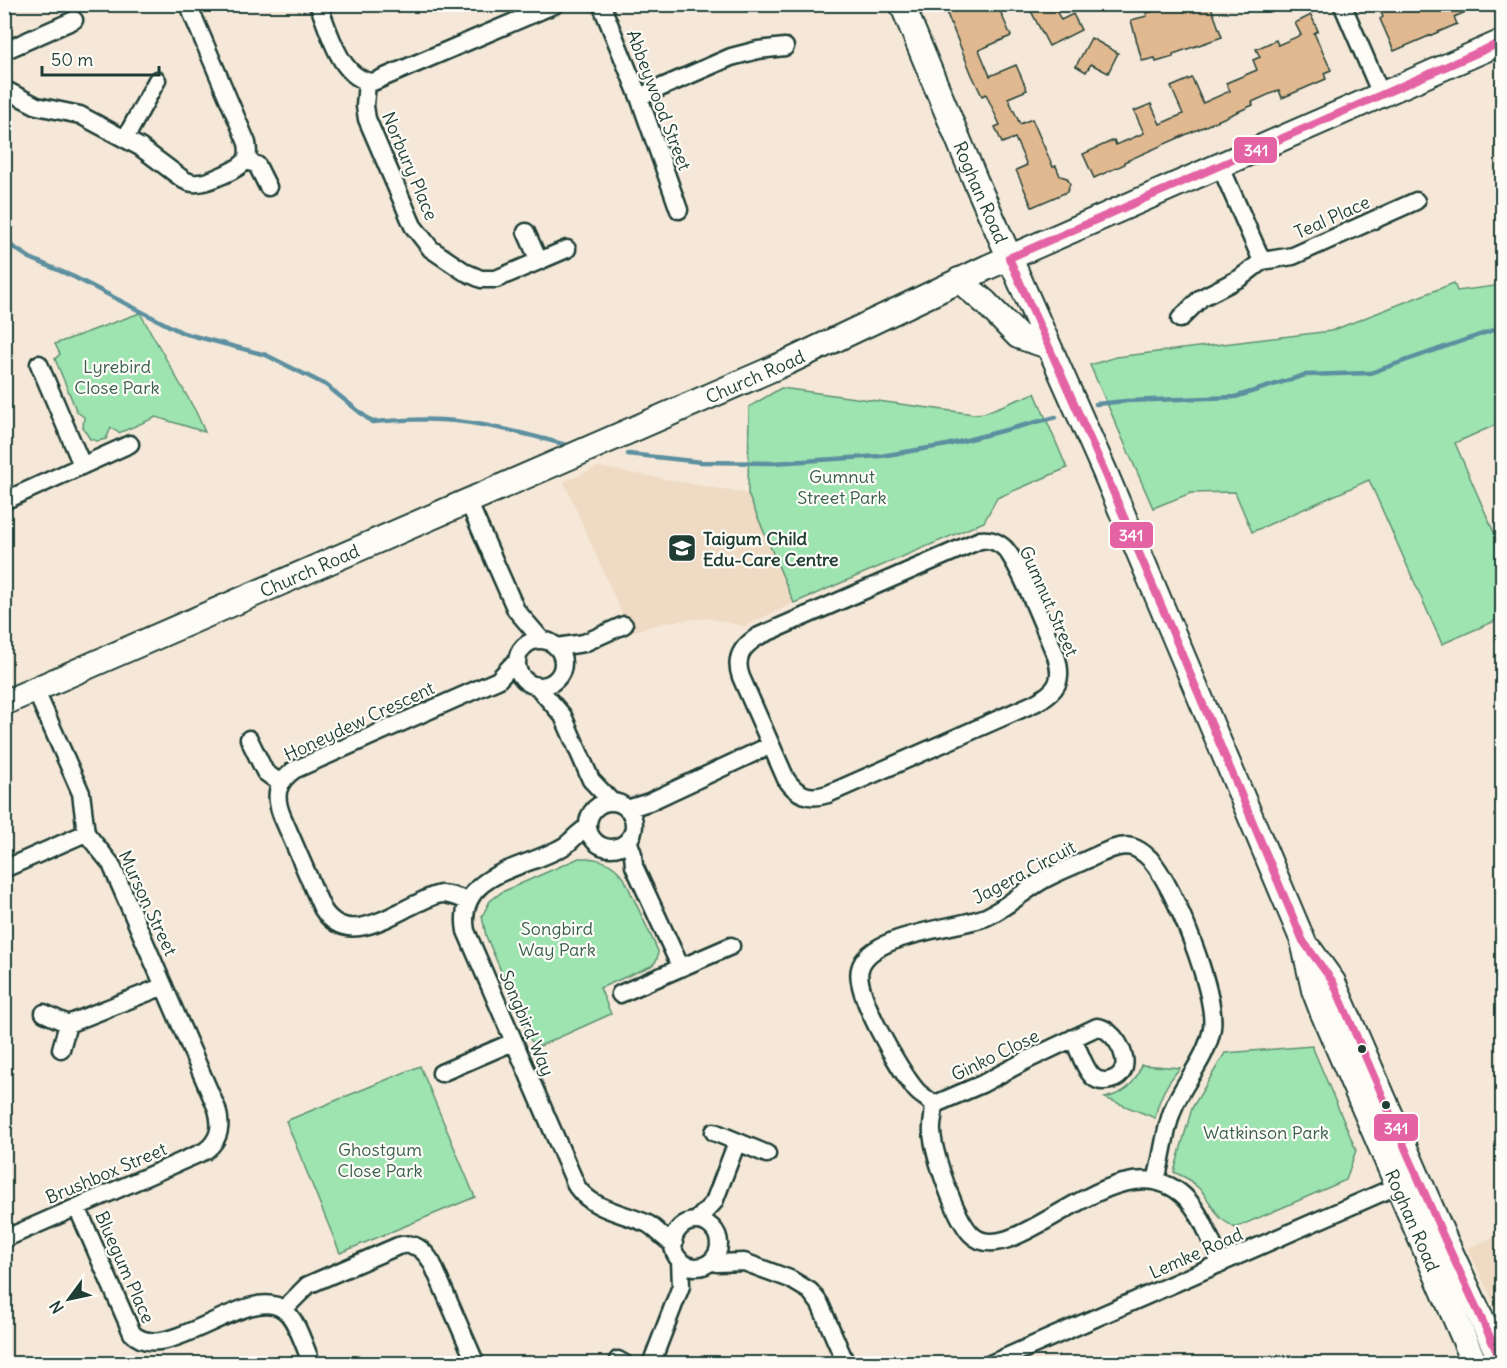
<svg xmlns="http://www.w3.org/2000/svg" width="1507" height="1368" viewBox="0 0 1507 1368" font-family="Delius,sans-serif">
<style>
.built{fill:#efdac3}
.green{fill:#9de4b1;stroke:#5e9072;stroke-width:1.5}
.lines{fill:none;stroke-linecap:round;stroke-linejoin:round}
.stream{stroke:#5c8f9f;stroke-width:4.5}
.building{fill:#e1b991;stroke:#1f3d34;stroke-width:1.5}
.street-casing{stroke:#1f3d34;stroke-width:21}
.secondary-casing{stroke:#1f3d34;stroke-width:28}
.street{stroke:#fdfcf7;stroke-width:16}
.secondary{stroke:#fdfcf7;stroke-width:24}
.bus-1-casing{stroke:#fdfcf7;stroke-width:12}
.bus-1{stroke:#e463a4;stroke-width:8}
.bus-dot{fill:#1f3d34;stroke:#fdfcf7;stroke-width:2}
.labels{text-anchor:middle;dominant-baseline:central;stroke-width:4.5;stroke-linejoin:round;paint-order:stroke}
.street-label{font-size:18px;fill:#1f3d34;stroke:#fdfcf7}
.park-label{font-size:18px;fill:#385e4d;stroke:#fdfcf7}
.poi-label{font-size:18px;font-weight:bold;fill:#1f3d34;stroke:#fdfcf7;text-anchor:start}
.line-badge{stroke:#fdfcf7;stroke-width:2}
.badge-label{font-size:16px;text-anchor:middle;font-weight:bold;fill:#fff}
</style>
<rect width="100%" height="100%" fill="#f5e8d8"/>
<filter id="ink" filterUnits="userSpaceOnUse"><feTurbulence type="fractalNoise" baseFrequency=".0167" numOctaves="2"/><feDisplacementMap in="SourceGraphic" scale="12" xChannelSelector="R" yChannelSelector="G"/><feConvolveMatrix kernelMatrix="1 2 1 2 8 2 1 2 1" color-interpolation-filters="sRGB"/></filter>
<g filter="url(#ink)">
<path class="built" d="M598,467L748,494L794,603L745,626L706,618L667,622L630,632L564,482Z
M1502,1234V1321L1468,1248Z"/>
<path class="green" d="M1454,283L1457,291L1502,285V422L1455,443L1502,551V618L1442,644L1369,480L1252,532L1235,492L1191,493L1153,508L1090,365L1116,357L1331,331Z
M140,313L196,412L205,432L156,417L119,433L111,428L106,439L97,441L90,439L83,428L84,417L77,412L55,359L60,354L55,344Z
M781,388L974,414L984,413L1035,393L1067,468L997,498L984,522L794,603L748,494L749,407Z
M579,858C598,857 612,862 624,878L658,951C658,958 657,962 651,966L600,988L611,1014L540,1046L531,1041L486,936L482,916L490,901L502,892Z
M1312,1046L1356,1150L1346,1180L1235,1228L1220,1218L1202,1191L1188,1179L1174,1172L1192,1108L1225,1053Z
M1141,1065L1180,1068C1166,1084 1159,1098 1155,1118L1105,1098C1125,1093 1135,1085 1141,1065Z
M420,1066L475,1197L340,1253L286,1121Z"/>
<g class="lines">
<path class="stream" d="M4,241L30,258L74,277L183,333L266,355L326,385L372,422C400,420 428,418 456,421C493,425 531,435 566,445
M1096,404L1126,401L1235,397L1305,375L1370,373L1502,327
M628,454L701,462L773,463L881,456L947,445L1056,417"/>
</g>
<path class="building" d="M943,4H997L1011,36L979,50L990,76L1016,65L1027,90L1008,98L1020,124L1032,119L1053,167L1056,166L1060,176L1067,178L1070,184L1067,192L1032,207L1016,170L1027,165L1015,138L1002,143L995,127L1000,125L986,94L982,96L972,75Z
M1043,4H1053L1061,20L1073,14L1081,30L1049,46L1031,11Z
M1170,4H1210L1222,37L1173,54V57L1156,62L1155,58L1142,61L1131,20L1147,16L1146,13L1171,7Z
M1377,4H1484L1454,17L1457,24L1394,51L1380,19L1383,17Z
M1311,15L1318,31L1314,33L1331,70L1324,73L1326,79L1282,98L1279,90L1252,102L1253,105L1124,162L1125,164L1094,178L1083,154L1114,140L1116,145L1144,133L1134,111L1151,104L1160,124L1183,114L1171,87L1192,78L1203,103L1230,91L1226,83L1257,70L1253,60L1260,57L1256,49L1276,40L1278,45L1301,35L1295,23Z
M1091,38L1118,53L1108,73L1091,64L1086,72L1076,66Z"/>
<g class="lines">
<g class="street-casing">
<path id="street" d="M318,4C329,30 340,80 373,82L556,4
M601,4L639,97L679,210
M1342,4L1381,94
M4,51L74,20
M367,82L365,106L367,119L413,226L431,249L465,272L481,279H496L539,261
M4,89L37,106L80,115L140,147L184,180C188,182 193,184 198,183C207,183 240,169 245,161C249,156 248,149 247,143L188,4
M639,97L731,57L758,50L785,47
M125,139L157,80
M246,160L257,165L268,187
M1220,165L1262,261
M526,232L539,261L567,249
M1180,319L1201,298L1240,278L1262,261L1293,256L1416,201
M39,364L82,465
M4,501L130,444
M468,501L516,610L541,639
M980,540C988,539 996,541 1002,546C1018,557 1046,634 1056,656C1064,681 1057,691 1035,703L828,794C809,800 797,795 786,779L741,677C734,658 742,646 759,636Z
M517 663a23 23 0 1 1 46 0a23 23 0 1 1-46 0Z
M557,647L584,643L624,625
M537,686L563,716L591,780L612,802
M249,739L265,772L280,783
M588 825a23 23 0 1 1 46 0a23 23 0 1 1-46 0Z
M627,809L649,802L771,745
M588,827C579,831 574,839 566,845C530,869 455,870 466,931L577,1187C593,1210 624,1213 648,1224C657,1229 663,1239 674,1244
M628,840L633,854L634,866L681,968
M4,869L86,833
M468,901C460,898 450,894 441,894C434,895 426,899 420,902C388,916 346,948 322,908L282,816C274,796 276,783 294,770L498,680L511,666L516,664
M620,994L731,946
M44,1013L68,1024L61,1049
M68,1024L164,986
M441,1073L513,1042
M933,1105L982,1084L1025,1061L1097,1027C1112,1028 1130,1055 1123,1070C1118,1081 1101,1085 1092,1076C1083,1066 1079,1050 1073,1038
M714,1132L767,1154
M1156,1180C1163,1157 1164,1132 1173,1109C1184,1081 1207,1059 1212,1028C1217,993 1174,885 1150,859C1145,854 1139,849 1132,847C1118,844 1105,852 1093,857C1076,865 1059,871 1043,880C1024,891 1006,908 986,917C956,929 869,933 860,969C853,992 900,1071 916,1090C921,1096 929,1099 933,1105C935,1114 931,1123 932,1132C934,1156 955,1217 971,1234C1012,1277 1117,1134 1184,1196C1202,1213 1211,1242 1221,1264
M77,1207L132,1333C165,1368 249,1282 284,1310C297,1319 305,1349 312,1364
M696,1221L714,1202L737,1142
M673 1244a23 23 0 1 1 46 0a23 23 0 1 1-46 0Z
M4,1239L205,1151C220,1140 222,1126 217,1109L111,864L86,833L81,793L35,689
M712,1261L717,1263L744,1262L790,1279L810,1291L820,1304L846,1364
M284,1309L308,1285L398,1246C415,1241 424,1250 432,1263L476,1364
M618,1360L625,1364
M651,1364L681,1286L680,1260
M990,1364L1406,1182"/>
</g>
<g class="secondary-casing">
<g id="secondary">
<path id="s1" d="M902,4L976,182L1104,470L1303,941L1314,990L1322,1011L1475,1364"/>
<path d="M959,280L986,303L1018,336L1048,346"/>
<path id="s2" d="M4,703L788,362L988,267L1502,42"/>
<path d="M1310,950L1333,982L1445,1240L1502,1363"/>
</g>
</g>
<use href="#street" class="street"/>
<use href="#secondary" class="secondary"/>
<g class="bus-1-casing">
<path id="bus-1" d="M1009,258L1104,470L1303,941L1333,982L1445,1240L1502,1363
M1009,258L1502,42"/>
</g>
<use href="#bus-1" class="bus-1"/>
</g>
</g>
<defs>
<g id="school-square" transform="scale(1.5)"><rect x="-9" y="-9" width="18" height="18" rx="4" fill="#1f3d34" stroke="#fdfcf7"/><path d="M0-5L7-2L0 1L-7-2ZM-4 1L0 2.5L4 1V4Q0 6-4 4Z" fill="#fff"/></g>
</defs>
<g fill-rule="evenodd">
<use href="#school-square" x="682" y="548"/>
</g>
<g class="bus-dot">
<circle cx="1362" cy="1049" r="5"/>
<circle cx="1386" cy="1105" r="5"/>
</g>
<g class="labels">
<g class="street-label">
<text transform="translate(659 100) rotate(69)">Abbeywood Street</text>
<text transform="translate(410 166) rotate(67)">Norbury Place</text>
<text stroke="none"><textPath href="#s1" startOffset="204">Roghan Road</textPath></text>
<text transform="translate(1332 217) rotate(-24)">Teal Place</text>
<text stroke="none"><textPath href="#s2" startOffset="819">Church Road</textPath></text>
<text stroke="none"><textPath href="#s2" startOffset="333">Church Road</textPath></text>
<text transform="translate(1049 601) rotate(66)">Gumnut Street</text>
<text transform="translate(359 721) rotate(-25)">Honeydew Crescent</text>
<text transform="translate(1024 872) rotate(-28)">Jagera Circuit</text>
<text transform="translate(148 903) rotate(65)">Murson Street</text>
<text transform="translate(527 1023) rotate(67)">Songbird Way</text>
<text transform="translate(995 1055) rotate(-26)">Ginko Close</text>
<text transform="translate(106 1173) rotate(-23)">Brushbox Street</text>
<text stroke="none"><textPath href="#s1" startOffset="1320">Roghan Road</textPath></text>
<text transform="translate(1196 1253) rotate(-24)">Lemke Road</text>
<text transform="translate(125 1267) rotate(66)">Bluegum Place</text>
</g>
<g class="park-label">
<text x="117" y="366">Lyrebird<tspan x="117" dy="21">Close Park</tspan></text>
<text x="842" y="476">Gumnut<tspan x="842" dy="21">Street Park</tspan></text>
<text x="557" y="928">Songbird<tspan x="557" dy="21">Way Park</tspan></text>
<text x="1266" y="1132">Watkinson Park</text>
<text x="380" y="1149">Ghostgum<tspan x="380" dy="21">Close Park</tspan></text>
</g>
<g class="poi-label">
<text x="703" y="538">Taigum Child<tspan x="703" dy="21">Edu-Care Centre</tspan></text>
</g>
</g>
<g class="line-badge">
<rect x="1233" y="136" width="45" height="28" rx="6" fill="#e463a4"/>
<rect x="1109" y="521" width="45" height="28" rx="6" fill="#e463a4"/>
<rect x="1373" y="1113" width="46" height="29" rx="6" fill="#e463a4"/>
</g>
<g class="badge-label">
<text x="1256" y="156">341</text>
<text x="1131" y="541">341</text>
<text x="1396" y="1134">341</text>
</g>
<rect width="1507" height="1368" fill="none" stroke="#fdfcf7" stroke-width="24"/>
<rect x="12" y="12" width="1483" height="1344" fill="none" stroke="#1f3d34" stroke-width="2" filter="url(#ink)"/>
<g transform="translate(69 1299) rotate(237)" stroke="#fdfcf7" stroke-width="4.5" paint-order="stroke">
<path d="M0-4.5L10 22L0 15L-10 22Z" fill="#1f3d34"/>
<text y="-9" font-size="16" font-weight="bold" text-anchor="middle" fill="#1f3d34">N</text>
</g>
<path d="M42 66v9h117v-9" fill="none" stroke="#1f3d34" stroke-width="3"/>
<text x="51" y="66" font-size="18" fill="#1f3d34" stroke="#fdfcf7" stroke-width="4.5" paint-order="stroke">50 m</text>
</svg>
